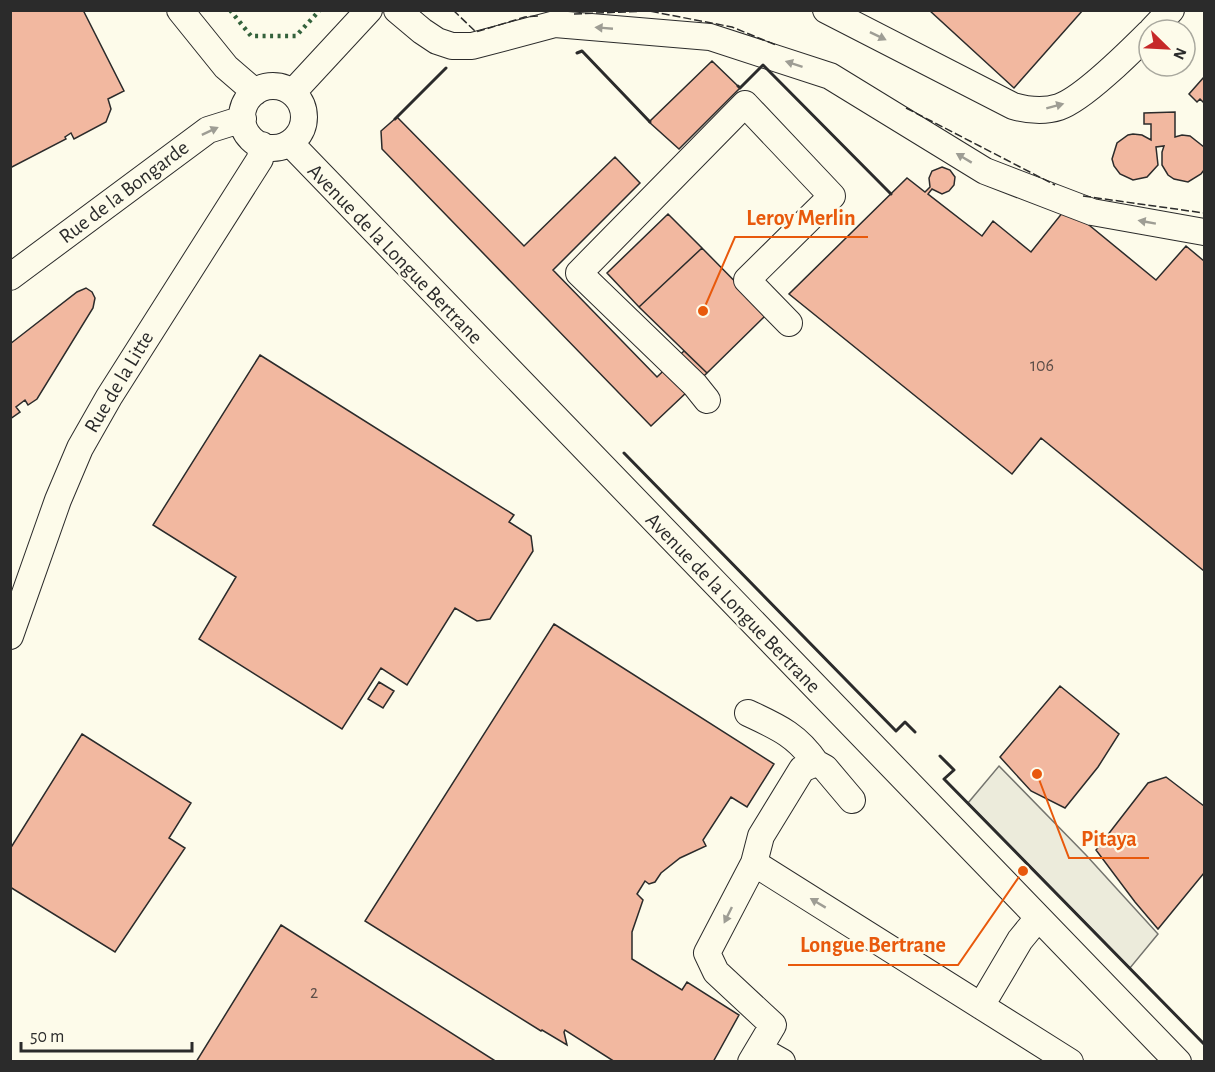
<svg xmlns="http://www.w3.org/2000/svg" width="1215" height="1072" viewBox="0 0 1215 1072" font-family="'Alegreya Sans',sans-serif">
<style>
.green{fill:#ecebdb;stroke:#74746e;stroke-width:1.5}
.building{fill:#f2b8a0;stroke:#2b2b2b;stroke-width:1.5}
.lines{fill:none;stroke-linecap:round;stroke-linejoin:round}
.minor-casing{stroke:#2b2b2b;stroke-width:28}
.minor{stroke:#fdfbea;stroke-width:26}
.hedge{stroke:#34623c;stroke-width:4.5;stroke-dasharray:3 4.5;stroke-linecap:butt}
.fence{stroke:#2b2b2b;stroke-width:1.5;stroke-dasharray:8 3;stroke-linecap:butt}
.wall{stroke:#2b2b2b;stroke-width:3}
.oneway{fill:#9e9d94}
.labels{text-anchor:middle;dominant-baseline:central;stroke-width:4.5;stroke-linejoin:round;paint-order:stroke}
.number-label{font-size:18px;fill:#5d4e48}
.street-label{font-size:21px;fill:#2b2b2b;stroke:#fdfbea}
.leader{fill:none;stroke:#e8590c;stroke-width:2}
.callout-dot{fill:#e8590c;stroke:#fdfbea;stroke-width:2}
.callout-label{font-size:22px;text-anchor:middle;font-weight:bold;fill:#e8590c;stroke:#fdfbea;stroke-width:4.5;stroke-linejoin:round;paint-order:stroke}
</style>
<rect width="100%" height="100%" fill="#fdfbea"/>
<path class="green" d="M999,766L1086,855L1158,934L1130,968L968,803Z"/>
<path class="building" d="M10,10H83L124,91L108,99L111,109L106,122L74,139L71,133L65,137L66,139L10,168Z
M929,10H1083L1014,88Z
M712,61L740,88L679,149L649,122Z
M1204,77V103L1200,99L1197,102L1189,94Z
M1175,112V137L1182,135L1190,136L1204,147V170L1201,174L1188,182L1174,179L1168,175L1162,165V152L1164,146L1156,147L1158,165L1147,177L1133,180L1120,174L1114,166L1112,159L1117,143L1128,135L1133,134L1142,135L1151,140V124H1144V113Z
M397,117L524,246L615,157L640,183L553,270L657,377L684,351L707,373L651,426L382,149L381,131Z
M942,167L950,170L955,177L954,185L949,191L942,194L932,189L928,194L982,236L993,221L1031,252L1067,207L1156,280L1186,246L1204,261V571L1041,438L1012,474L789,294L907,178L925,192L930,187L929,178L932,171Z
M668,214L702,248L639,307L607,273Z
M702,248L767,314L707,373L639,307Z
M86,288L92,292L95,298L93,308L37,399L28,405L25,400L16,407L20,412L10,419V344L77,292Z
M260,355L514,515L509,522L531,536L533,551L490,619L477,621L455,608L407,685L381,668L342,729L199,639L236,577L153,525Z
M554,624L774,764L747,807L731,797L703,840L706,846L680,858L661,873L655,882L649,884L645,881L637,894L643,900L632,932V959L682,990L687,982L739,1015L713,1062H615L565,1030L564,1032L567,1045L542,1030L541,1031L365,921Z
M379,682L394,691L383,708L368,699Z
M1060,686L1119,734L1098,767L1065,808L1031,791L1000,757Z
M82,734L191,803L169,838L185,848L115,952L10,887V849Z
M1166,777L1204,806V873L1158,929L1135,902L1096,850L1148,783Z
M281,925L497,1062H196Z"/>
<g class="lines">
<g class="minor-casing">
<path id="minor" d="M180,10L226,67L255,92
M397,10L422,31L437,41L452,46H472L555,24L710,37L830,76L985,171L1092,212L1204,232
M826,10L1013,106C1027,110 1044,112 1059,107C1083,99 1130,52 1149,33
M1152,30L1171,10
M242 117a31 31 0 1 1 62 0a31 31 0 1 1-62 0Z
M293,92L369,10
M290,143L1178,1062
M10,277L208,130L243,119
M707,400L695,385L579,273L745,104L832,196L747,280L789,323
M10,636L58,500L80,448L109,397L260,159L262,145
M748,713C778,727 797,735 816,763
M754,863L1070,1062
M981,1006L1020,940L1038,918
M759,1049L782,1062
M751,1062L773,1025L716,972L707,953L754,863L761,836L802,769L816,763L825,768L852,800"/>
</g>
<use href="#minor" class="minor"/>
<path class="hedge" d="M230,10L251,36H296L320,10"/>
<path class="fence" d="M453,10L476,32L525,17L538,16
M574,14L649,11L732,27L776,45
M906,108L1055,185
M1083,196L1204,213"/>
<path class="wall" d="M577,53L582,51L650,122
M738,86L740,88L763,65L891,194
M395,119L446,68
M624,453L896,731L905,722L915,732
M940,756L954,770L944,779L1204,1044"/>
</g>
<defs><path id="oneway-solid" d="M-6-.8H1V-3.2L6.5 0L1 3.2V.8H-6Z" transform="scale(1.5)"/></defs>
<g class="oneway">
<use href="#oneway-solid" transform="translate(604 28) rotate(-175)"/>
<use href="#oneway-solid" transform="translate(878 36) rotate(26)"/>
<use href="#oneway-solid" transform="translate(794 64) rotate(-162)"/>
<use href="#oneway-solid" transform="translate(1055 106) rotate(-15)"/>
<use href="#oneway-solid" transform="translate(210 131) rotate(-25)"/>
<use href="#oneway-solid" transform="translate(964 158) rotate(-149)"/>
<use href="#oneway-solid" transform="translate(1147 222) rotate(-170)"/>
<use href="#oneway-solid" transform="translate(818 903) rotate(-149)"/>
<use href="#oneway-solid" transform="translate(728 915) rotate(116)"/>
</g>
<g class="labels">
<g class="number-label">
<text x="1042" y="366">106</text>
<text x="314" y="993">2</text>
</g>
<g class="street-label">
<text transform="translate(124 192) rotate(-37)">Rue de la Bongarde</text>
<text transform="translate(395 254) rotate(46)">Avenue de la Longue Bertrane</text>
<text transform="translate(119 382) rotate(-59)">Rue de la Litte</text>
<text transform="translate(733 603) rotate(46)">Avenue de la Longue Bertrane</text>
</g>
</g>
<path class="leader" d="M703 311L735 237H868M1037 774L1069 858H1149M1023 871L958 965H788"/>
<g class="callout-dot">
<circle cx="703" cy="311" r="6"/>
<circle cx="1037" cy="774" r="6"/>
<circle cx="1023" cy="871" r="6"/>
</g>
<g class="callout-label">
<text x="801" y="225">Leroy Merlin</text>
<text x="1109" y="846">Pitaya</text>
<text x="873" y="952">Longue Bertrane</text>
</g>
<rect width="1215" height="1072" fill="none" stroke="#2b2b2b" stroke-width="24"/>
<g transform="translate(1167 48) rotate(114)"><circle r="28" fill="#fdfbea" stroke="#a9a89e" stroke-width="1.5"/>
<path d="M0-4.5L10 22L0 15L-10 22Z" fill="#c62828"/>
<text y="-9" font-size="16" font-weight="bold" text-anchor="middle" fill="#2b2b2b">N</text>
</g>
<path d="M21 1042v9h171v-9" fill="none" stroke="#2b2b2b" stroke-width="3"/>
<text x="30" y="1042" font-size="18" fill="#2b2b2b" stroke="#fdfbea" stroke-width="4.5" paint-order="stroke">50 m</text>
</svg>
